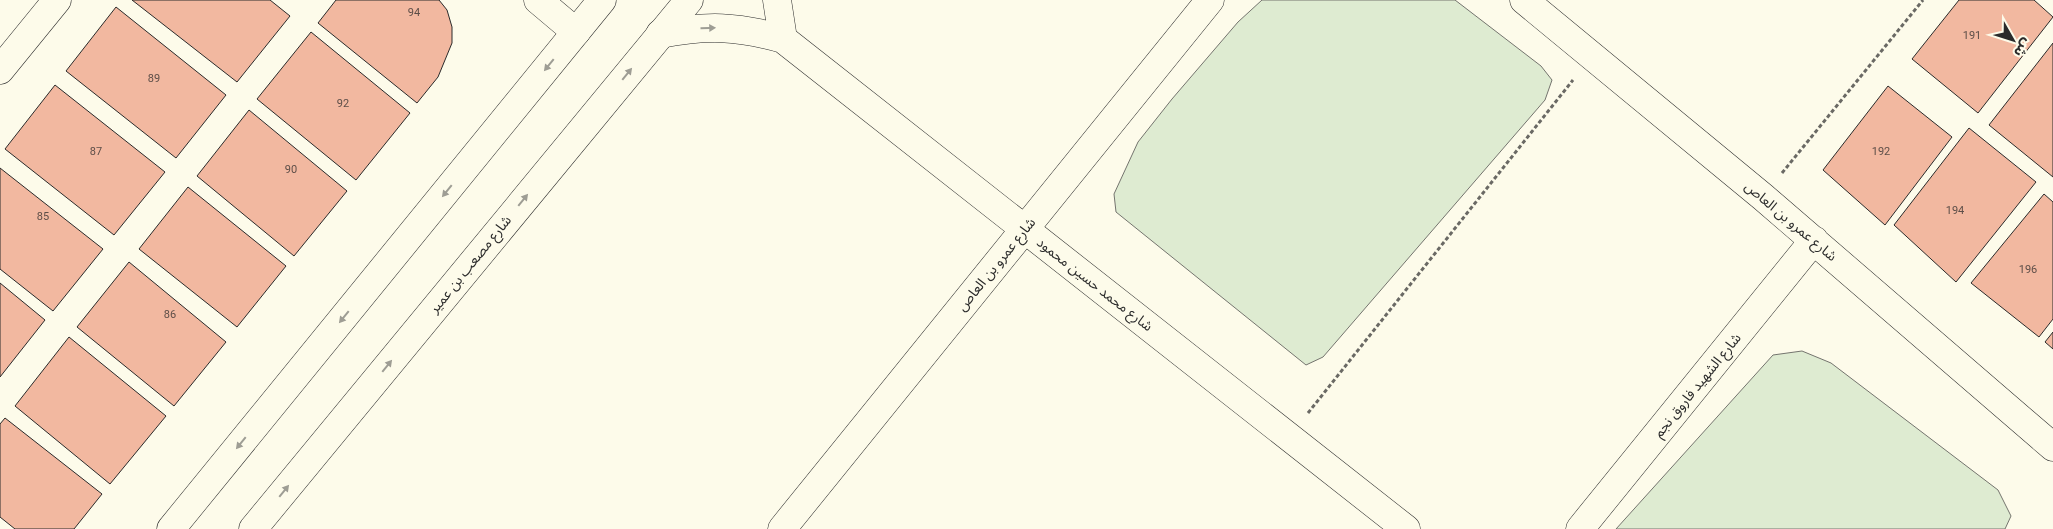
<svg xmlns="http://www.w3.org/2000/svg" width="2053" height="529" viewBox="0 0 2053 529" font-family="Roboto,'Noto Sans Arabic',sans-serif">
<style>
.green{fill:#deebd1;stroke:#74746e}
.building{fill:#f2b8a0;stroke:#2b2b2b}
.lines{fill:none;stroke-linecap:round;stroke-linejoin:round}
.minor-casing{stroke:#2b2b2b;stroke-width:29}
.tertiary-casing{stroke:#2b2b2b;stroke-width:29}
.path{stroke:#6a6964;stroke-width:3;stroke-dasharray:4 2.5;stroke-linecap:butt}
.minor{stroke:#fdfbea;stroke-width:28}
.tertiary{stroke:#fdfbea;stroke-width:28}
.oneway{fill:#9e9d94}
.labels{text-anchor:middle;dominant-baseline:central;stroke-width:4;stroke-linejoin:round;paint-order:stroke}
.number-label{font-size:11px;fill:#5d4e48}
.street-label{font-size:14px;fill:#2b2b2b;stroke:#fdfbea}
</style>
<rect width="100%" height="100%" fill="#fdfbea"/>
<path class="green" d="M1262,0H1455L1541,66L1552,80L1545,100L1323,357L1306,365L1116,212L1114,194L1138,142L1172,99L1238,22Z
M1802,351L1831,363L1998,490L2011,516L2005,529H1616L1773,355Z"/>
<path class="building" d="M132,0H270L290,16L237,82Z
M336,0H439L447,10L452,27V43L438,77L417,103L318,23Z
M1959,0H2034L2053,17L1978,113L1912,59Z
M116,7L226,95L176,158L66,71Z
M311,32L410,113L356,180L257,99Z
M2053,43V177L1989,125Z
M55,85L165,172L114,235L5,149Z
M1888,86L1952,137L1885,225L1823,170Z
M249,110L347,191L294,256L197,176Z
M1969,128L2036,182L1956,282L1894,225Z
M0,168L103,249L53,311L0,269Z
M188,187L286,266L237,327L139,249Z
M2044,194L2053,202V319L2039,337L1971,283Z
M129,262L226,342L174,406L77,327Z
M0,283L45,320L0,377Z
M2053,332V349L2045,342Z
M69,337L166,416L110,484L15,406Z
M5,418L102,494L74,529H15L0,517V424Z"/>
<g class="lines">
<g class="minor-casing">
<path id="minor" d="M538,0L576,32
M777,0L783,39
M1524,0L1763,197L2053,447
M660,34C707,25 737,26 783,39L1406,529
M0,70L57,0
M782,529L1210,0
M1580,529L1814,240"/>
</g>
<g class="tertiary-casing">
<path id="tertiary" d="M171,529L602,0
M253,529L689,0"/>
</g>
<path class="path" d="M1782,173L1923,0
M1308,413L1573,80"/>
<use href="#minor" class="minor"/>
<use href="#tertiary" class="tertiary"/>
</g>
<defs><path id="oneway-solid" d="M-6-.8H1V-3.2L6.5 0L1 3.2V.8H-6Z" transform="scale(1.25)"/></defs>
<g class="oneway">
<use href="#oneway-solid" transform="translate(708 28) rotate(-2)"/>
<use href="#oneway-solid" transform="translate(549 65) rotate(129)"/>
<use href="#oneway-solid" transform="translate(627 74) rotate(-51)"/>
<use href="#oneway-solid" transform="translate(447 191) rotate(129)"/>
<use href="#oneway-solid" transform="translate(523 200) rotate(-51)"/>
<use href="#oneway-solid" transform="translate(344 317) rotate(129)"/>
<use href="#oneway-solid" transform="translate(387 366) rotate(-51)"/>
<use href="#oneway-solid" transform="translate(241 443) rotate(129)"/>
<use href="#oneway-solid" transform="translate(284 491) rotate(-51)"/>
</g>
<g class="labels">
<g class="number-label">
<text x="414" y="12">94</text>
<text x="1972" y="35">191</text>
<text x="154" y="78">89</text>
<text x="343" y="103">92</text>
<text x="96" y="151">87</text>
<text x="1881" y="151">192</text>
<text x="291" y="169">90</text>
<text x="1955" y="210">194</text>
<text x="43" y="216">85</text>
<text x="2028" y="269">196</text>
<text x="170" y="314">86</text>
</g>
<g class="street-label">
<text transform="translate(1791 221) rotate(40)">شارع عمرو بن العاص</text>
<text transform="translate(470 264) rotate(-51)">شارع مصعب بن عمير</text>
<text transform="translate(996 264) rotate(-51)">شارع عمرو بن العاص</text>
<text transform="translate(1095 284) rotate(38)">شارع محمد حسين محمود</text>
<text transform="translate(1697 385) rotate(-51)">شارع الشهيد فاروق نجم</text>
</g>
</g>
<g transform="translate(2013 40) rotate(129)" stroke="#fdfbea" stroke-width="4" paint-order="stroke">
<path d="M0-4L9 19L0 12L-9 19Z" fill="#2b2b2b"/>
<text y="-8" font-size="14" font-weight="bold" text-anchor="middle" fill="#2b2b2b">ش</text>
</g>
</svg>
